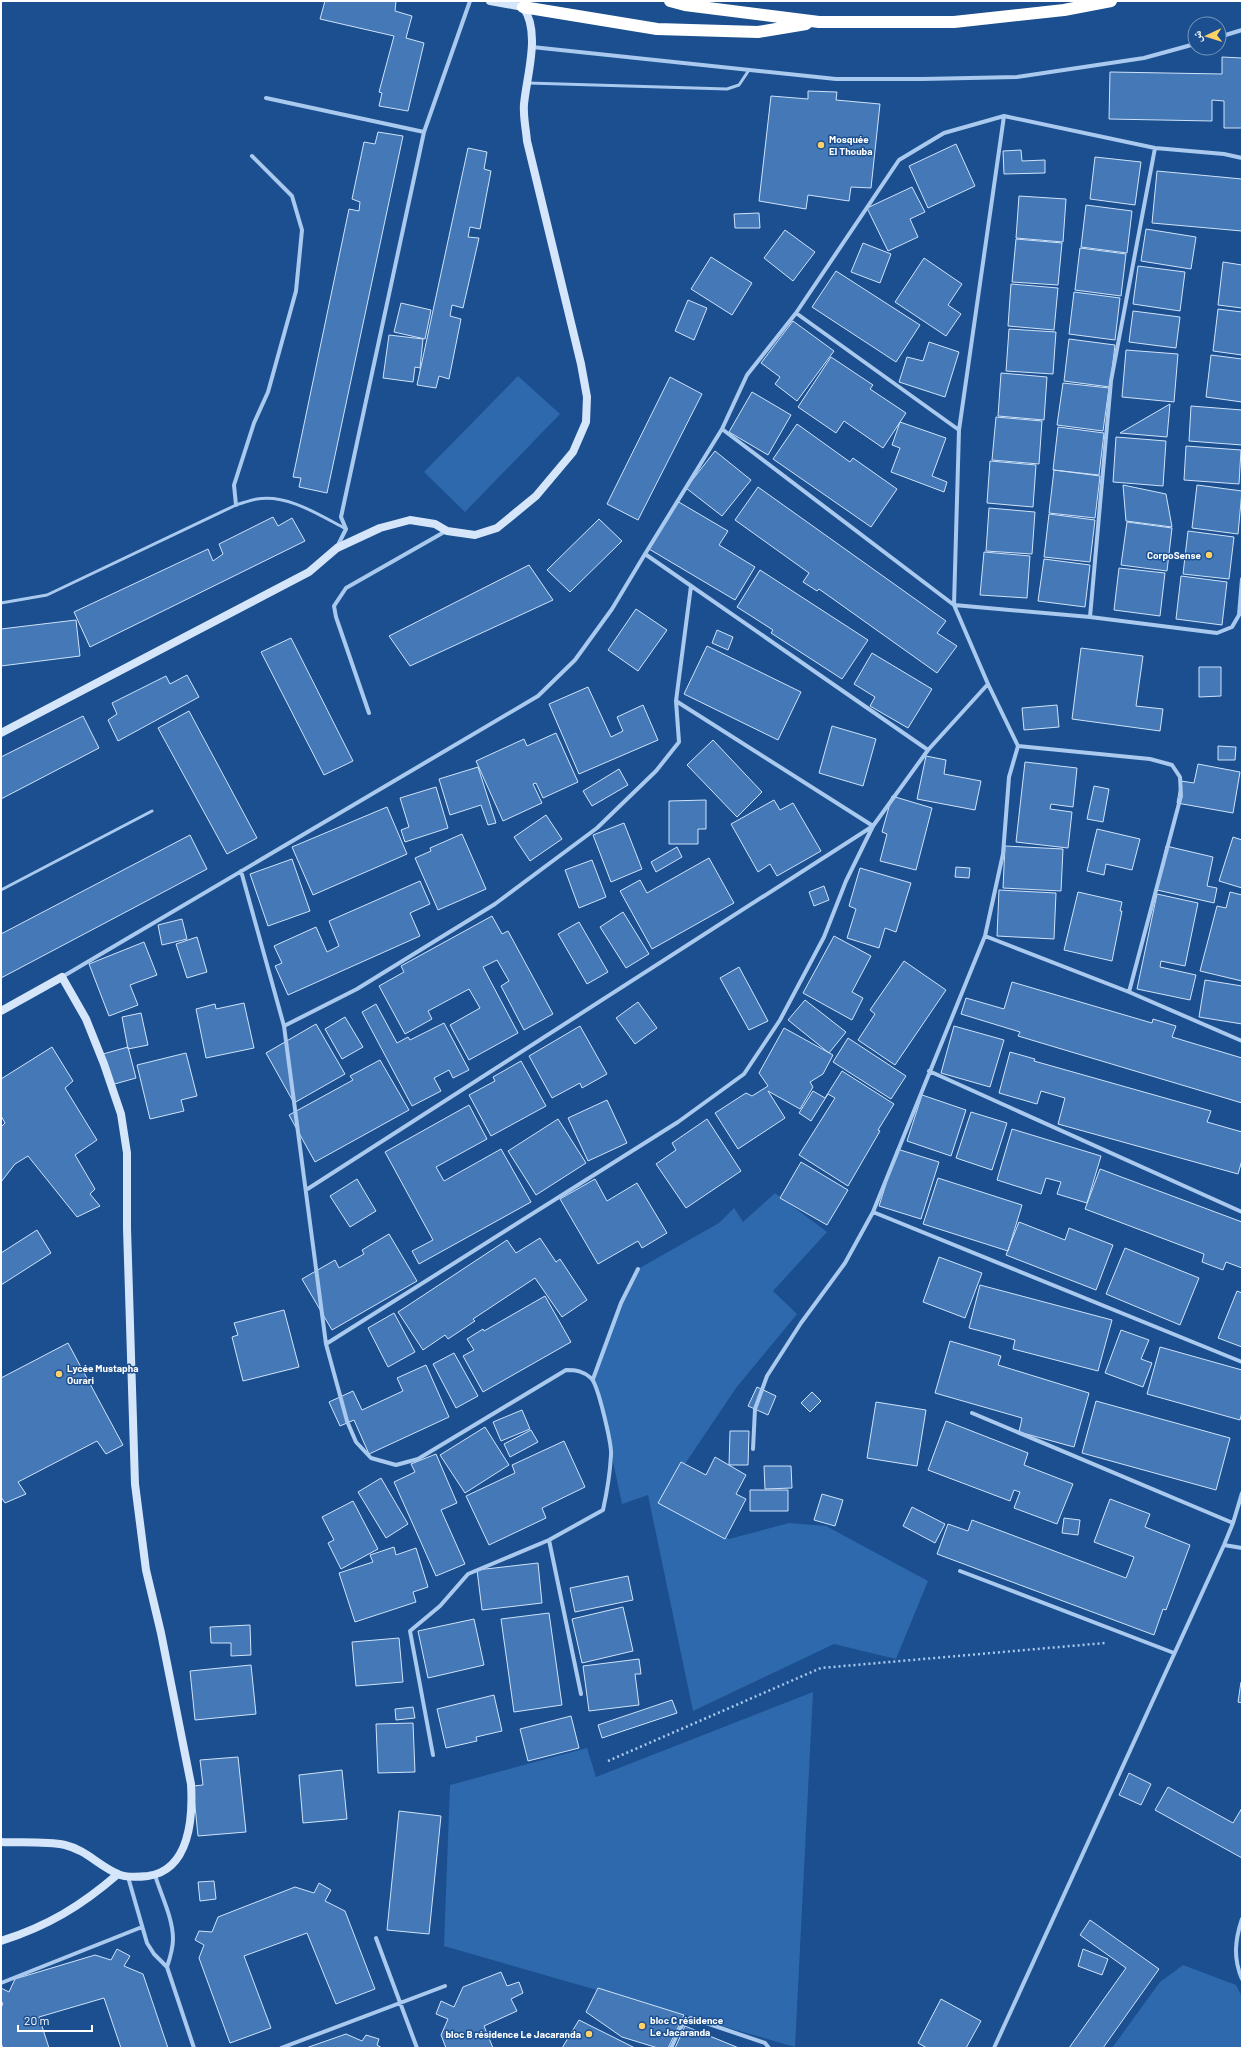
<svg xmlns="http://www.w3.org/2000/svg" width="1243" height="2049" viewBox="0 0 1243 2049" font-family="Barlow,'Noto Naskh Arabic',sans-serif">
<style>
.green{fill:#2e69ad}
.building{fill:#4478b7;stroke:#cfe3fa}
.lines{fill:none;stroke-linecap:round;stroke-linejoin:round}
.path{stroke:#a9c9ee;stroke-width:2.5;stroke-dasharray:2 3;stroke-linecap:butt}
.lane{stroke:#a9c9ee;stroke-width:3}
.street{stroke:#a9c9ee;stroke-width:4}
.secondary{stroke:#d6e6fa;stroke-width:8}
.highway{stroke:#fff;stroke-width:12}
.poi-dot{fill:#ffd166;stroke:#1b4f8f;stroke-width:1.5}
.labels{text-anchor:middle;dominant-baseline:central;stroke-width:3;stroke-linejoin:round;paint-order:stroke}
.poi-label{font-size:10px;font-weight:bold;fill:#fff;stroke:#1b4f8f;text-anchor:start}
</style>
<rect width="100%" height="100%" fill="#1b4f8f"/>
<path class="green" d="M518,376L560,414L465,512L424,472Z
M775,1193L827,1232L773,1291L797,1314L736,1388L662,1498L729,1539L789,1523L826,1526L928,1581L896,1659L834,1644L693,1711L648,1495L622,1504L600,1401L593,1379L621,1303L638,1269L719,1223L734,1208L743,1222Z
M813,1692L795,2047L444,1946L450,1785L587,1748L596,1777Z
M1183,1965L1236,1985L1242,1997V2048H1112L1160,1982Z"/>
<path class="building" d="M325,1H396L395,11L412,16L406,38L424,43L408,111L379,106L382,93L379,92L394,36L320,19Z
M1222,57L1242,58V128H1224V101L1212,100V121L1109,119L1110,72L1222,74Z
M808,91L837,92L836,100L880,104L871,188L851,187L849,201L808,195L806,209L759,201L771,96L808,99Z
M378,132L403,136L327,493L299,487L301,478L293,477L349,209L359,211L360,202L352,199L364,142L375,144Z
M956,144L975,186L928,208L909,166Z
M468,148L487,152L484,169L491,171L480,229L470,227L468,237L479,238L463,308L452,305L450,316L461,319L449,379L439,376L436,388L417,385Z
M1021,150L1022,161L1045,160V173L1004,174L1003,151Z
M1095,157L1141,162L1135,205L1090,199Z
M1157,171L1242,179V231L1152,223Z
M912,187L925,212L910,219L918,237L888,251L867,208Z
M1019,196L1066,199L1063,242L1016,238Z
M1086,205L1132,211L1127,253L1081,247Z
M759,213L760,228H735L734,214Z
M1146,229L1196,237L1191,269L1141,261Z
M785,230L815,252L793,281L764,258Z
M1016,239L1062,243L1058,285L1012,282Z
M863,243L891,254L880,283L851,272Z
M1080,248L1126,254L1121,296L1075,290Z
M711,257L752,283L732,315L691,289Z
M924,258L962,284L948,305L961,314L946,336L895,302Z
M1223,262L1242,265V308L1218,305Z
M1138,266L1185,272L1180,311L1133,304Z
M836,271L920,325L896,362L812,307Z
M1011,284L1058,288L1054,330L1008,326Z
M1074,292L1120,298L1115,340L1069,334Z
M688,300L707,308L694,340L675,331Z
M401,303L431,310L425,339L394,332Z
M1218,309L1242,312V355L1213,351Z
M1133,311L1180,317L1176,348L1129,342Z
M793,321L834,351L797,401L775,384L780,377L761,363Z
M1009,329L1056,332L1053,374L1006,371Z
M389,335L423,339L420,368L415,367L413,382L383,378Z
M1069,339L1115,345L1110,387L1064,381Z
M929,342L959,352L945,397L899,382L907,357L923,361Z
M1126,350L1178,354L1174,402L1122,397Z
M1211,355L1242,359V402L1206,397Z
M831,357L873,385L870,389L906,413L883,448L844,421L836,433L798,407Z
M1001,373L1047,377L1044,420L998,416Z
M670,377L702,394L638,520L607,504Z
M1063,383L1109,388L1103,431L1057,425Z
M752,392L791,415L768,455L729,432Z
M1170,404L1167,437L1120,433Z
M1191,406L1242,410V445L1189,441Z
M996,417L1042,421L1039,464L992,460Z
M900,422L946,438L932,476L947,482L944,492L891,472L900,448L892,445Z
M797,424L850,462L853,458L897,489L871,527L773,459Z
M1058,427L1104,433L1099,475L1053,470Z
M1116,437L1166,441L1163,486L1113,482Z
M1186,446L1241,450L1239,484L1184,480Z
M715,451L751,480L722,516L686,488Z
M990,461L1036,465L1033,507L987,503Z
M1054,470L1100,476L1095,518L1049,513Z
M1123,485L1166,494L1172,527L1126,521Z
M1197,485L1242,491L1238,534L1192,528Z
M758,487L946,621L937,633L957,646L937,673L819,589L817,591L803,582L809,573L735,520Z
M677,501L728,531L719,545L755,567L735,600L649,549Z
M989,508L1035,512L1032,554L986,551Z
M1049,514L1095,520L1090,562L1044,557Z
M273,517L278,526L292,518L305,541L90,647L74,612L208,549L213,561L223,554L219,544Z
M599,519L622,541L570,592L547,570Z
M1127,522L1172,528L1167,571L1121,565Z
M1188,531L1234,537L1229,579L1183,574Z
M984,552L1030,556L1027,598L980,595Z
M1044,559L1090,565L1085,607L1038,601Z
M529,565L553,600L410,666L389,636Z
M1119,568L1165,573L1160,616L1114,610Z
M760,570L868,640L842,679L771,633L773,630L737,607Z
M1181,576L1227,582L1222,625L1176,619Z
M636,609L667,630L638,671L608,650Z
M76,620L80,656L1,666V629Z
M717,630L733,637L728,650L712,643Z
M291,638L353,761L324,775L261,652Z
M707,646L801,692L778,740L684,694Z
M1081,648L1143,656L1136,706L1163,709L1160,731L1072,719Z
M872,653L932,689L908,728L870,706L875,697L854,684Z
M1199,667H1221V696L1199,697Z
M187,675L199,697L118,741L108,720L117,714L112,703L166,676L170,684Z
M588,687L611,737L623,731L617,717L643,705L658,740L579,774L549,704Z
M1057,705L1059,727L1024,730L1022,708Z
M189,711L257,838L227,854L158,728Z
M83,716L99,748L1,799V757Z
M832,726L876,739L863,786L819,773Z
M556,733L578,782L543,798L536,783L533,784L542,803L503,821L476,761L524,739L527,746Z
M713,740L762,792L737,817L687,765Z
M1218,746L1236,747L1235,760H1218Z
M926,756L946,760L944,774L981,781L975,810L917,799Z
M1025,762L1077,768L1073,807L1051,804L1050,809L1072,812L1068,848L1016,842Z
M1198,764L1240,772L1233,813L1177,803L1181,781L1194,783Z
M478,767L496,823L488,825L481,805L450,815L439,779Z
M619,769L628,785L592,806L583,791Z
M1094,786L1109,789L1103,822L1087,819Z
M436,787L448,828L405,842L401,830L409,827L400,798Z
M892,796L932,808L916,870L880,861L887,834L882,832Z
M706,800V829H698V844H669V801Z
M774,800L780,810L793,803L821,851L777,876L770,864L758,872L731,824Z
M387,807L407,854L313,895L292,847Z
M546,815L562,839L530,861L514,837Z
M624,823L642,869L611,882L593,835Z
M1097,829L1140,839L1132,870L1106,864L1104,875L1087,871Z
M462,834L486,889L438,910L415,858L431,851L430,848Z
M190,835L207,869L1,978V934Z
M1233,837L1242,840V888L1219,881Z
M1005,846L1063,849L1061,891L1003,888Z
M1166,846L1213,857L1207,886L1217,888L1214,903L1157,890Z
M677,847L682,857L656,872L651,862Z
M709,858L734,903L652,949L620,891L640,880L647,893Z
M292,859L310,911L268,926L250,874Z
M592,860L606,897L579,908L565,870Z
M956,867L970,868L969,878L955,877Z
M860,868L911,883L896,932L885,928L879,948L847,938L856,909L849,906Z
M420,881L430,904L410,913L420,936L288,995L275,966L282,963L274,946L316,927L327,952L339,946L329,921Z
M824,886L829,900L814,906L809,892Z
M999,890L1056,893L1054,939L997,936Z
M1078,892L1122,902L1120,911H1122L1112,961L1064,950Z
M1230,892L1242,895V981L1200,971L1217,906L1226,908Z
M1157,894L1198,903L1185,966L1161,961L1160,967L1196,975L1190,1000L1137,989Z
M623,912L649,954L626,968L600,927Z
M492,916L502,934L508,931L553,1014L524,1030L501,986L509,981L497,960L483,967L518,1033L469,1060L450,1025L480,1008L469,989L428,1011L432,1019L405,1034L379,986L404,972L401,966Z
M182,919L187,939L162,945L158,925Z
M579,922L608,972L587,984L558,934Z
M834,936L871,956L852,992L863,998L852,1020L803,993Z
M197,937L207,972L187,978L176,944Z
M144,942L157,975L130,985L138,1005L109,1016L89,964Z
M904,961L946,990L895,1065L858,1040L875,1014L870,1010Z
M739,967L768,1021L749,1030L720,978Z
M1205,980L1242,986V1024L1199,1017Z
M1012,982L1152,1023L1153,1019L1176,1026L1172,1037L1242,1058V1103L1018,1036L1020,1032L961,1014L966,998L1004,1009Z
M805,1000L846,1032L829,1053L788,1020Z
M638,1002L657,1028L635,1044L616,1018Z
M244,1003L254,1048L206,1058L196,1009L215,1004L216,1009Z
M376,1004L397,1043L408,1037L410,1040L444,1023L469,1070L453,1078L449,1070L434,1078L441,1091L412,1106L362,1012Z
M141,1013L148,1045L128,1049L122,1017Z
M345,1017L363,1047L342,1059L325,1029Z
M316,1024L345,1074L294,1103L266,1053Z
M580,1026L607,1074L582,1088L580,1083L552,1098L529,1056Z
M954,1026L1004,1040L990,1087L941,1073Z
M784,1028L833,1055L823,1074L810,1082L813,1087L800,1109L768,1091L785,1118L738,1149L715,1113L746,1093L752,1096L768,1086L759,1073Z
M848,1038L906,1076L891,1099L833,1062Z
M52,1047L73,1081L65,1088L97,1140L75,1155L95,1189L90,1194L100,1206L77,1217L28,1156L15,1164L1,1182V1127L5,1123L1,1116V1079Z
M128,1047L136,1078L111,1085L103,1054Z
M1010,1052L1035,1059L1034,1061L1211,1111L1207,1122L1242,1132V1160L1238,1174L1058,1124L1065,1098L1041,1091L1037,1104L999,1093Z
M186,1053L197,1096L181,1100L184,1111L150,1119L137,1065Z
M380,1060L409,1110L315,1162L289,1115L353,1080L350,1076Z
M521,1061L546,1106L491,1136L469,1095L495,1081L493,1077Z
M842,1071L894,1104L878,1130L880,1131L848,1186L799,1155L835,1098L828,1094L811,1121L799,1113L813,1091L825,1098Z
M922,1095L966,1110L951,1156L907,1141Z
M607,1100L627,1143L588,1161L568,1118Z
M469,1105L487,1139L436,1167L444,1181L501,1149L531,1202L419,1264L412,1251L433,1240L385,1152Z
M971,1112L1007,1123L992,1170L956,1158Z
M558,1119L586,1163L536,1195L508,1151Z
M707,1119L741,1171L686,1208L656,1164L676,1150L672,1143Z
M1012,1129L1101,1156L1087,1203L1057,1194L1061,1182L1046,1178L1041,1194L997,1180Z
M897,1149L939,1162L921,1219L879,1206Z
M801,1162L848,1190L827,1225L780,1198Z
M1100,1169L1242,1222V1268L1226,1262L1223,1270L1202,1262L1204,1254L1085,1209Z
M938,1178L1022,1205L1008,1251L923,1224Z
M357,1179L376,1211L350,1227L330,1196Z
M595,1179L607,1201L637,1183L667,1233L642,1248L638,1241L598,1264L560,1199Z
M1019,1222L1065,1240L1069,1228L1113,1245L1096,1290L1006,1255Z
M37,1230L51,1253L1,1285V1253Z
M389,1234L417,1281L332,1330L302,1279L335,1260L339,1268L364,1254L362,1250Z
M540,1238L556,1262L560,1259L587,1300L562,1317L535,1278L473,1319L475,1321L448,1339L445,1335L423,1350L398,1312L507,1240L516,1253Z
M1125,1248L1199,1278L1180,1325L1106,1294Z
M939,1257L982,1273L965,1318L923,1302Z
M980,1285L1112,1320L1098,1371L1013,1349L1015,1340L969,1328Z
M1237,1291L1242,1293V1347L1218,1338Z
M545,1296L571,1342L483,1392L463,1356L474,1350L467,1339L483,1329L484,1331Z
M284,1310L299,1367L243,1381L232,1337L238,1335L234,1323Z
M394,1313L415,1352L388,1367L368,1328Z
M1121,1330L1149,1340L1141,1359L1152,1363L1143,1387L1105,1373Z
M950,1341L1001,1356L998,1365L1089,1393L1074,1447L1019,1432L1022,1418L935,1393Z
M68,1343L123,1445L106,1454L97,1441L18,1482L26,1494L5,1503L1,1497V1378Z
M1160,1347L1242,1370V1412L1240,1420L1147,1394Z
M454,1353L478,1396L456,1408L433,1364Z
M426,1365L449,1417L369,1454L354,1420L340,1426L329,1402L353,1391L362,1410L403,1391L397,1378Z
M757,1387L776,1396L768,1415L748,1406Z
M812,1392L821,1401L810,1412L801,1403Z
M1096,1401L1230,1438L1216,1490L1082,1453Z
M876,1402L926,1410L917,1466L867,1458Z
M522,1410L530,1429L501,1441L493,1422Z
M946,1421L1028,1453L1024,1465L1073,1484L1057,1524L1014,1508L1020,1492L1014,1490L1010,1501L928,1470Z
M485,1427L509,1465L465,1493L440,1455Z
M531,1430L538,1442L510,1457L504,1444Z
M730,1431H749L748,1465H729Z
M564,1441L585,1487L542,1508L546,1518L489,1545L466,1496L515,1473L512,1465Z
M436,1454L457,1503L441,1510L465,1564L436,1576L394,1482L415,1472L411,1464Z
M715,1457L746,1475L736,1494L746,1499L725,1539L658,1503L681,1462L706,1475Z
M764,1466H791L792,1488L765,1489Z
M381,1478L408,1524L386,1538L358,1492Z
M750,1490H788V1511H750Z
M822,1494L843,1500L835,1526L814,1520Z
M1110,1499L1150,1514L1145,1527L1190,1545L1166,1610L1163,1609L1154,1635L937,1554L948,1524L968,1531L972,1520L1126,1578L1134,1557L1094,1542Z
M353,1501L378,1549L341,1569L328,1543L334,1540L322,1517Z
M912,1507L945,1524L935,1543L903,1526Z
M1064,1518L1080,1520L1078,1535L1062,1533Z
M394,1547L396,1555L416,1548L428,1587L413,1592L416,1602L355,1622L339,1573L373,1562L370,1555Z
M538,1563L542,1603L482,1610L477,1570Z
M628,1576L633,1600L575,1612L570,1588Z
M623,1607L633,1651L582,1663L572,1619Z
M549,1613L562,1705L514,1712L501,1619Z
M474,1619L484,1665L428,1678L418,1631Z
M250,1625L251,1655L231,1656V1643H211L210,1627Z
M399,1638L403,1682L356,1686L352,1642Z
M639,1659L641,1674H635L639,1705L589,1711L583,1666Z
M251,1665L256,1714L195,1720L190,1671Z
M1241,1682L1242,1683V1703L1238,1702Z
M494,1695L502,1731L476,1737L477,1741L446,1748L437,1709Z
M672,1700L677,1713L602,1738L598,1725Z
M413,1707L415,1718L396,1720L395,1709Z
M571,1716L579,1748L528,1761L520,1729Z
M413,1723L415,1772L378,1773L376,1724Z
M238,1757L246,1832L198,1836L193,1786L203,1785L200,1760Z
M342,1770L347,1819L303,1823L299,1775Z
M1129,1773L1151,1784L1141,1805L1119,1795Z
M1168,1787L1233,1823L1242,1808V1858L1155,1810Z
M399,1811L441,1816L429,1934L387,1930Z
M214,1881L216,1899L200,1901L198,1882Z
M319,1883L331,1890L325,1901L345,1911L375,1989L336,2004L307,1933L244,1956L271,2028L230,2043L199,1958L204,1945L195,1940L199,1931L212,1932L218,1917L295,1887L314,1893Z
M1090,1920L1159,1969L1103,2048H1069L1126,1968L1080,1935Z
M117,1949L130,1956L124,1966L143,1974L168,2048H121L104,1998L39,2017L49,2048H3L1,2043V2008L3,2003L1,2002V1988L9,1992L15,1979L95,1955L111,1960Z
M1083,1949L1108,1959L1102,1975L1078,1966Z
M501,1972L507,1986L519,1982L523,1993L511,1999L517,2011L484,2026L493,2048H446L441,2035L448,2019L436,2014L441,2001L454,2007L463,1987Z
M598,1988L684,2015L668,2048H658L622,2037L586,2012Z
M941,1999L981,2021L966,2048H927L918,2043Z
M579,2020L635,2048H562Z
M685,2026L739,2048H675Z
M346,2034L362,2041L366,2035L379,2039L377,2045L382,2048H306Z"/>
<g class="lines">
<path class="path" d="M608,1761L821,1668L1105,1643"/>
<path class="lane" d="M528,83L727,89L739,85L749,70
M1,603L47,595L236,505C243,503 250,500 257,499C288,494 319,515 346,529
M1,890L152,811"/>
<path class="street" d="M1219,37L1242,30
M532,47L836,79H922L1017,77L1144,58L1195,44
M266,98L424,132
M796,313L959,430
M722,429L954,605L1090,617L1217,633L1232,627L1239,615L1242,579
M236,505L234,485L254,423L268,392L296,291L302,230L292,196L252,156
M337,547L346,529L341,517L424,132L470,1
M1090,617L1111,381L1155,148
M988,684L928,750L645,554L722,429L747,375L796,313L899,160L944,133L1004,116
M369,713L336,617L334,606L346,588L446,531
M1018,746L1150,759L1172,765L1180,777L1181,796L1129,992
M241,871L284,1026L326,1344L347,1421L356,1442L371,1458L396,1465L418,1459L566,1370C576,1370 583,1371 591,1378C598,1384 612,1445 611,1455C610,1474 607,1492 603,1510L549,1540L468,1574L440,1606L410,1631L433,1755
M985,936L1129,992L1242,1041
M62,977L538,696L575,660L612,609L645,554
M284,1026L357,989L495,904L597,828L656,771L679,742L676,701L691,586
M929,1071L1242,1212
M306,1190L873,826L676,701
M873,1212L1242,1362
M326,1344L678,1122L744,1074L780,1020L824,937L846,881L873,826L928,750
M593,1379L621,1303L638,1269
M972,1413L1233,1523
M753,1449L755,1409L767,1376L801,1323L845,1263L873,1212L985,936L1003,854L1009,777L1018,746L988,684L954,605L959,430L1004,116L1155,148L1224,154L1242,158
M549,1540L581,1694
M1224,1545L1242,1548
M960,1571L1174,1653
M155,1875C161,1895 173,1918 173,1939C173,1949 170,1958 167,1967
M128,1877L147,1943L154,1954L167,1967L194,2048
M1242,1919C1235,1940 1233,1958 1242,1979
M376,1938L417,2048
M1,1983L142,1927
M281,2048L445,1986
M671,2048C676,2039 681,2021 691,2018L765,2043L769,2048
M994,2048L1224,1545L1233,1523L1242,1493"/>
<path class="secondary" d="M1,733L309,572L337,548L380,528L410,520L435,524L447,531L475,535L497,528L536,496L573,452L586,422L587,397L581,364L527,141C526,129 523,116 524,104C527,74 541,32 523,7L490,1
M1,1011L62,977L86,1019L104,1064L121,1114L127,1153V1228L135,1484L146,1570L161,1633L191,1784C193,1817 190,1870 148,1876C139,1877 126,1878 118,1874C99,1866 86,1850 65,1845C46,1841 20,1843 1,1842
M1,1941C48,1926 81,1906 118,1874"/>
<path class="highway" d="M670,1L685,5L819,22H954L1064,10L1111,1
M523,7L657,29L758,32L806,24"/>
</g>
<g class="poi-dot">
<circle cx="821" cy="145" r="4"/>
<circle cx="1209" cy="555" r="4"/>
<circle cx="59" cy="1374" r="4"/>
<circle cx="642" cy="2026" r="4"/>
<circle cx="589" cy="2034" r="4"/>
</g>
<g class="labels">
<g class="poi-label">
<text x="829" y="139">Mosquée<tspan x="829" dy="12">El Thouba</tspan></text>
<text x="1201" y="555" text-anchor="end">CorpoSense</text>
<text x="67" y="1368">Lycée Mustapha<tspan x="67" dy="12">Ourari</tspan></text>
<text x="650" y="2020">bloc C résidence<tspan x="650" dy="12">Le Jacaranda</tspan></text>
<text x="581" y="2034" text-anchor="end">bloc B résidence Le Jacaranda</text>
</g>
</g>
<rect width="1243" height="2049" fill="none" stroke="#ffffff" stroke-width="4"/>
<g transform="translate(1207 36) rotate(266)"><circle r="19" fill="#1b4f8f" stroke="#7695bc"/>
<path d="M0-3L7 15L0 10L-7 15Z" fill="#ffd166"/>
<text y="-6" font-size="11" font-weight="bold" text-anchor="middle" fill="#ffffff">ش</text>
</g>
<path d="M18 2025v6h74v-6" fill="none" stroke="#ffffff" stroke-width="2"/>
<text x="24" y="2025" font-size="12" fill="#ffffff" stroke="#1b4f8f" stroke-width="3" paint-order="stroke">20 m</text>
</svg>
